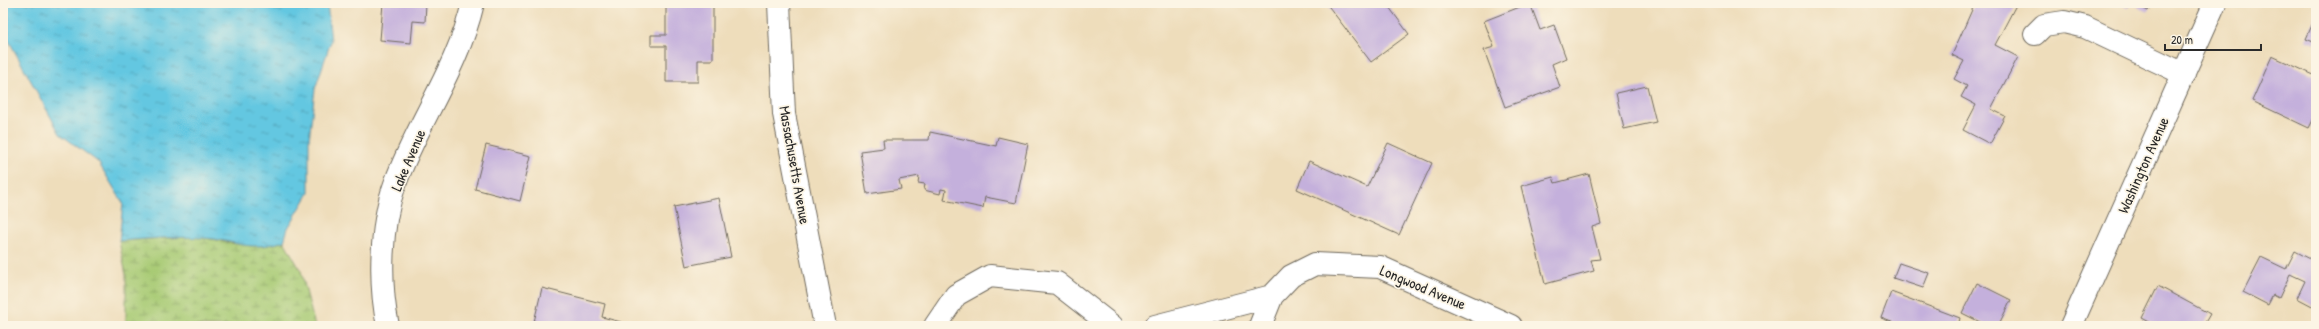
<svg xmlns="http://www.w3.org/2000/svg" width="2319" height="329" viewBox="0 0 2319 329" font-family="'Patrick Hand',sans-serif">
<style>
.wetland{fill:url(#wetland-marsh);stroke:#697a4f}
.water{fill:url(#water-ripples);stroke:#477986}
.building{fill:#c4b0dc}
.lines{fill:none;stroke-linecap:round;stroke-linejoin:round}
.minor-casing{stroke:#6f695d;stroke-width:24}
.minor{stroke:#fff;stroke-width:22}
.labels{text-anchor:middle;dominant-baseline:central;stroke-width:3.5;stroke-linejoin:round;paint-order:stroke}
.street-label{font-size:15px;fill:#2b2b2b;stroke:#fcf5e5}
</style>
<defs>
<pattern id="wetland-marsh" width="20" height="14" patternUnits="userSpaceOnUse"><rect width="20" height="14" fill="#a7ca73"/><path d="M1 5h8M5 5V1M11 12h8M15 12V8" fill="none" stroke="#88a45f"/></pattern>
<pattern id="water-ripples" width="26" height="14" patternUnits="userSpaceOnUse"><rect width="26" height="14" fill="#63c7e1"/><path d="M2 4q2-2 4 0t4 0M15 11q2-2 4 0t4 0" fill="none" stroke="#52a2b7"/></pattern>
</defs>
<rect width="100%" height="100%" fill="#fcf5e5"/>
<filter id="ink" filterUnits="userSpaceOnUse"><feTurbulence type="fractalNoise" baseFrequency=".025" numOctaves="2"/><feDisplacementMap in="SourceGraphic" scale="8" xChannelSelector="R" yChannelSelector="G"/><feConvolveMatrix kernelMatrix="1 2 1 2 8 2 1 2 1" color-interpolation-filters="sRGB"/></filter>
<filter id="wash" filterUnits="userSpaceOnUse"><feTurbulence type="fractalNoise" baseFrequency=".012" numOctaves="4" result="noise"/><feDisplacementMap in="SourceGraphic" scale="16" xChannelSelector="R" yChannelSelector="G"/><feGaussianBlur stdDeviation="0.9" result="paint"/><feColorMatrix in="noise" values="0 0 0 0 0 0 0 0 0 0 0 0 0 0 0 0 0 1.4 0 .05"/><feComposite in="paint" operator="in"/></filter>
<g filter="url(#wash)">
<rect width="100%" height="100%" fill="#edb"/>
<path class="wetland" d="M165,238C178,238 192,236 205,238C235,243 254,251 284,241L301,271L315,326H126V275L119,241Z"/>
<path class="water" d="M3,3H327L331,41L315,89L309,140V193L288,228L284,241C247,253 237,240 203,238C175,236 147,239 119,241L123,203L98,162L60,134L3,30Z"/>
<g id="blocks">
<path class="building" d="M383,3H426L425,22L413,21L411,43L380,40Z
M666,3H713V60H698V82H666V46H651V35H666Z
M1326,3H1386L1409,34L1371,62Z
M1530,3L1540,30L1554,25L1566,58L1552,64L1560,87L1505,107L1484,50L1494,47L1484,21Z
M1975,3L2016,5L1995,45L2018,57L1991,109L2005,116L1990,144L1963,130L1976,105L1961,97L1967,86L1954,79L1964,61L1952,55Z
M2118,3H2131L2129,8Z
M2132,3H2152L2148,11Z
M2316,16V43L2306,39Z
M2272,56L2316,76V114L2309,128L2252,101Z
M1647,86L1656,122L1624,129L1616,93Z
M930,132L996,146L998,137L1028,144L1016,203L985,197L983,208L944,200L946,190L941,189L940,194L924,190L925,184L918,183L919,176L899,180L901,189L867,194L860,151L884,148L883,140H929Z
M1388,143L1432,163L1399,235L1297,189L1309,161L1367,187Z
M486,145L531,156L520,201L475,189Z
M1589,174L1601,224L1592,227L1600,259L1591,260L1594,271L1545,284L1521,186L1553,177L1555,183Z
M719,198L731,257L686,266L674,207Z
M2295,251L2316,262L2313,268L2316,269V308L2297,298L2305,281L2290,274L2279,298L2273,295L2268,305L2243,292L2261,257L2286,269Z
M1899,263L1929,273L1923,288L1893,278Z
M1977,283L2011,300L1998,326H1988L1962,313Z
M2158,286L2210,314L2203,326H2157L2142,318Z
M542,288L605,304L602,317L621,322L620,326H533Z
M1891,292L1960,318L1958,326H1902L1881,318Z"/>
</g>
</g>
<g filter="url(#ink)">
<use href="#blocks" fill-opacity="0" stroke="#6f695d" stroke-width="1"/>
<g class="lines">
<g class="minor-casing">
<path id="minor" d="M779,3L784,114L825,326
M2035,34L2044,25L2064,22L2085,27L2184,74
M388,326C379,284 380,225 395,184C417,123 458,68 473,3
M935,326L956,295L990,276L1057,283L1112,326
M1155,326L1272,296
M1260,326L1272,296L1291,276L1315,264L1380,267L1511,326
M2071,326L2215,3"/>
</g>
<use href="#minor" class="minor"/>
</g>
</g>
<g class="labels">
<g class="street-label">
<text transform="translate(408 160) rotate(-67)">Lake Avenue</text>
<text transform="translate(795 165) rotate(80)">Massachusetts Avenue</text>
<text transform="translate(2143 165) rotate(-66)">Washington Avenue</text>
<text transform="translate(1423 287) rotate(23)">Longwood Avenue</text>
</g>
</g>
<rect width="2319" height="329" fill="none" stroke="#fcf5e5" stroke-width="16"/>
<path d="M2165 44v6h96v-6" fill="none" stroke="#2b2b2b" stroke-width="2"/>
<text x="2171" y="44" font-size="12" fill="#2b2b2b" stroke="#fcf5e5" stroke-width="3" paint-order="stroke">20 m</text>
</svg>
